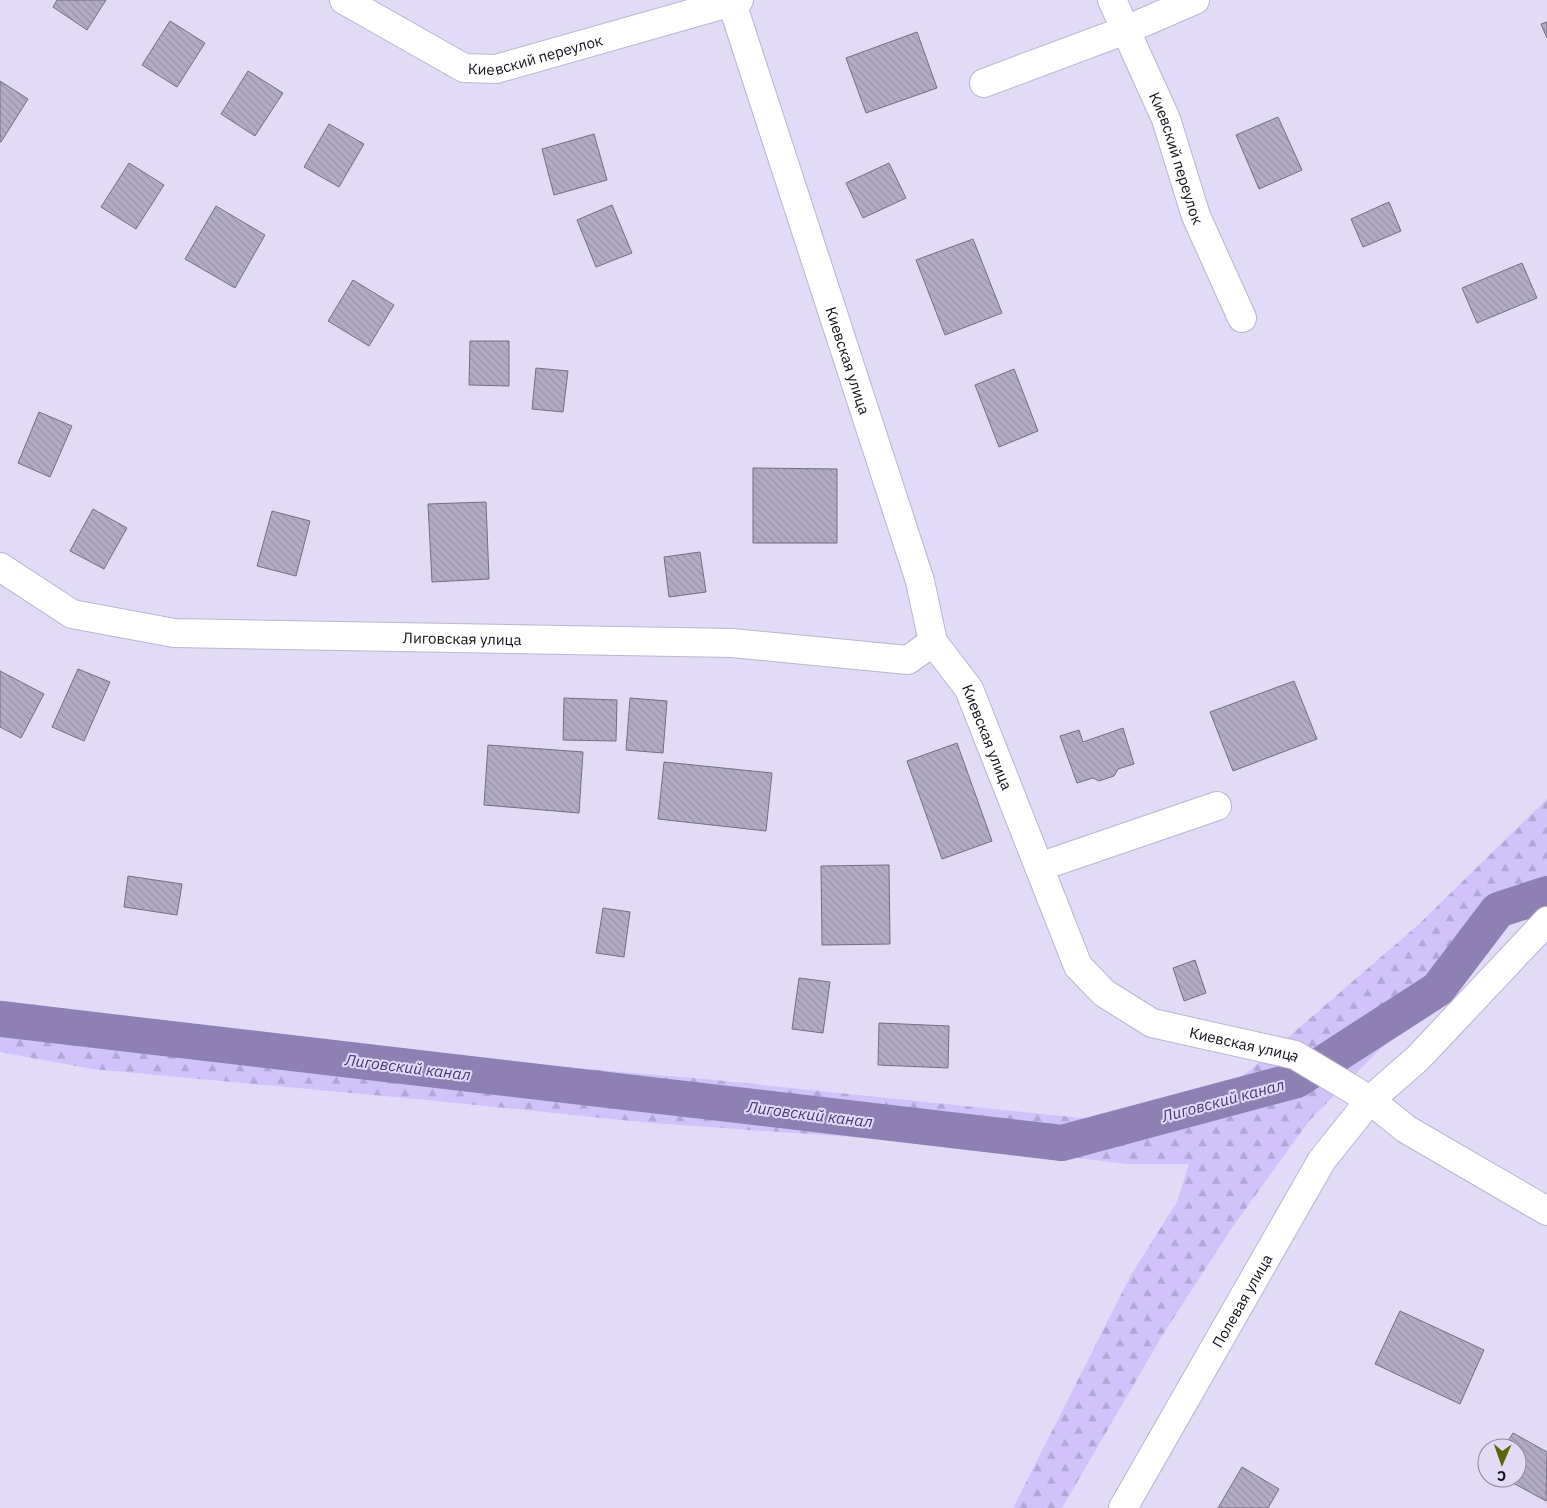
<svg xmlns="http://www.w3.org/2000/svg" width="1547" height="1508" viewBox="0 0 1547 1508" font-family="'IBM Plex Sans',sans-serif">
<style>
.forest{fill:url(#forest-firs)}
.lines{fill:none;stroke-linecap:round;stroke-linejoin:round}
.canal{stroke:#8e80b2;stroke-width:36}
.building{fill:url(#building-back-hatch);stroke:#736d86}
.minor-casing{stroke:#bab4cf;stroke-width:30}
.minor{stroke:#fff;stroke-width:28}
.labels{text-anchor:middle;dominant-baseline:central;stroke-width:4;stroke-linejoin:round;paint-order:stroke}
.street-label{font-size:15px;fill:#120f19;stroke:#e2dbf8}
.water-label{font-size:16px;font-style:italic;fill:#493373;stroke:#e2dbf8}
</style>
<defs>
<pattern id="forest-firs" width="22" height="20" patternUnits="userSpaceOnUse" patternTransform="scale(1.25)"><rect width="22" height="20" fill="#d1c3f9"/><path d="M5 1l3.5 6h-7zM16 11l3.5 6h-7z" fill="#b2a6d5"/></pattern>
<pattern id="building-back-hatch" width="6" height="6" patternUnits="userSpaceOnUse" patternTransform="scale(1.25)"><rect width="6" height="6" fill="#b2abc7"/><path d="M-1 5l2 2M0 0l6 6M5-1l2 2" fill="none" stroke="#9892aa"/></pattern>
</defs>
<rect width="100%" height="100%" fill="#e2dbf8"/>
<path class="forest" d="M1547,799V888L1505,922L1452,990L1380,1049L1309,1121L1231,1229L1162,1336L1062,1508H1013L1131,1275L1177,1202L1189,1164H1126L981,1146L651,1123L417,1099L92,1069L0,1052V1000L399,1053L705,1079L1101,1120L1220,1090L1248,1072L1418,925Z"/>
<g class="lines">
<path class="canal" d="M0,1019L1062,1143L1297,1080L1438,989L1498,910L1547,894"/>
</g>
<path class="building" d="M57,0H106L87,30L53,7Z
M170,21L205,43L177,87L142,65Z
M1547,22V38L1541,24Z
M917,32L937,88L866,113L846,58Z
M248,71L283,93L255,136L221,114Z
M0,81L28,99L1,142H0Z
M1278,117L1302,170L1259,189L1236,135Z
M329,124L364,144L339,187L304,167Z
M594,134L607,180L554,195L542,149Z
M129,163L164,185L136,229L101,207Z
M889,163L906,198L863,218L846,183Z
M1389,202L1401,231L1363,247L1351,219Z
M612,205L632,253L596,267L577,220Z
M216,206L265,235L235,288L185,259Z
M973,239L1002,313L945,335L916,260Z
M1522,263L1537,298L1477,323L1462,288Z
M353,280L394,305L369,346L328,321Z
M470,341H509V386L469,385Z
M536,368L568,371L563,412L532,409Z
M1014,369L1038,431L999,447L975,385Z
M39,412L72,426L50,477L18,463Z
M753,468L837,469V543H753Z
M486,502L489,579L432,582L428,504Z
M93,509L127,528L104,569L70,551Z
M272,511L310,521L296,576L257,566Z
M700,552L706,592L669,597L664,557Z
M78,669L110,682L84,741L52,727Z
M0,671L44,694L21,738L0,727Z
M1294,681L1317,739L1233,771L1210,712Z
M564,698L617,700L616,741L563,740Z
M630,698L667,701L663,753L626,750Z
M1123,728L1134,764L1118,769L1114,776L1099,781L1093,778L1077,783L1060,736L1079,730L1083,742Z
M957,743L992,841L942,859L907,761Z
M488,745L583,752L579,813L484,805Z
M664,762L772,773L766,831L658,819Z
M889,865L890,944L822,945L821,866Z
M128,876L182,884L177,915L124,907Z
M603,908L630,912L624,957L596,953Z
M1195,960L1206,993L1184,1001L1173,968Z
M799,978L830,982L823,1033L792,1029Z
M879,1023L949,1026L948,1068L878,1065Z
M1400,1311L1484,1350L1460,1404L1375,1364Z
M1513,1433L1547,1452L1546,1501L1504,1478H1517V1448H1504Z
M1242,1467L1279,1489L1268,1508H1218Z"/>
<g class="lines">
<g class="minor-casing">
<g id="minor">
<path id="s1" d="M344,0L464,68L496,69L739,0"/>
<path id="s2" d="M731,0L920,581L933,642L969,689L1078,966L1104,993L1152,1023L1295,1055L1370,1100L1406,1129L1547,1211"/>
<path id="s3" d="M1112,0L1166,119L1196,216L1242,318"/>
<path d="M984,83L1126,30L1195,0"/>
<path id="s4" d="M0,567L72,614L174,633L732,643L908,660L933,642"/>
<path d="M1039,867L1217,806"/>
<path id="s5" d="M1123,1508L1322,1160L1370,1100L1418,1058L1547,921"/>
</g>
</g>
<use href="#minor" class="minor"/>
</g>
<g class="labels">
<g class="street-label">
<text stroke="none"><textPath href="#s1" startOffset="211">Киевский переулок</textPath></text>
<text stroke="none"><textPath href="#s3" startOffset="171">Киевский переулок</textPath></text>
<text stroke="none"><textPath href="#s2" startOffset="379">Киевская улица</textPath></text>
<text stroke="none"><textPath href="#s4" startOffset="478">Лиговская улица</textPath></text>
<text stroke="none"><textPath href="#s2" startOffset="784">Киевская улица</textPath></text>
<text stroke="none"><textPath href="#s2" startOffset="1219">Киевская улица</textPath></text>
<text stroke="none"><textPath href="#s5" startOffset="239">Полевая улица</textPath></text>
</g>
<g class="water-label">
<text transform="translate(408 1067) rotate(7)">Лиговский канал</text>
<text transform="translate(1223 1100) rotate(-15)">Лиговский канал</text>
<text transform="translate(810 1114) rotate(7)">Лиговский канал</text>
</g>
</g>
<g transform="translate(1502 1463) rotate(182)"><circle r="24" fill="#e2dbf8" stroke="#8f899f"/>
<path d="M0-4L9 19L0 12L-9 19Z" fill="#5c6609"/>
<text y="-8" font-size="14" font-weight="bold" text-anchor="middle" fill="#120f19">С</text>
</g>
</svg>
